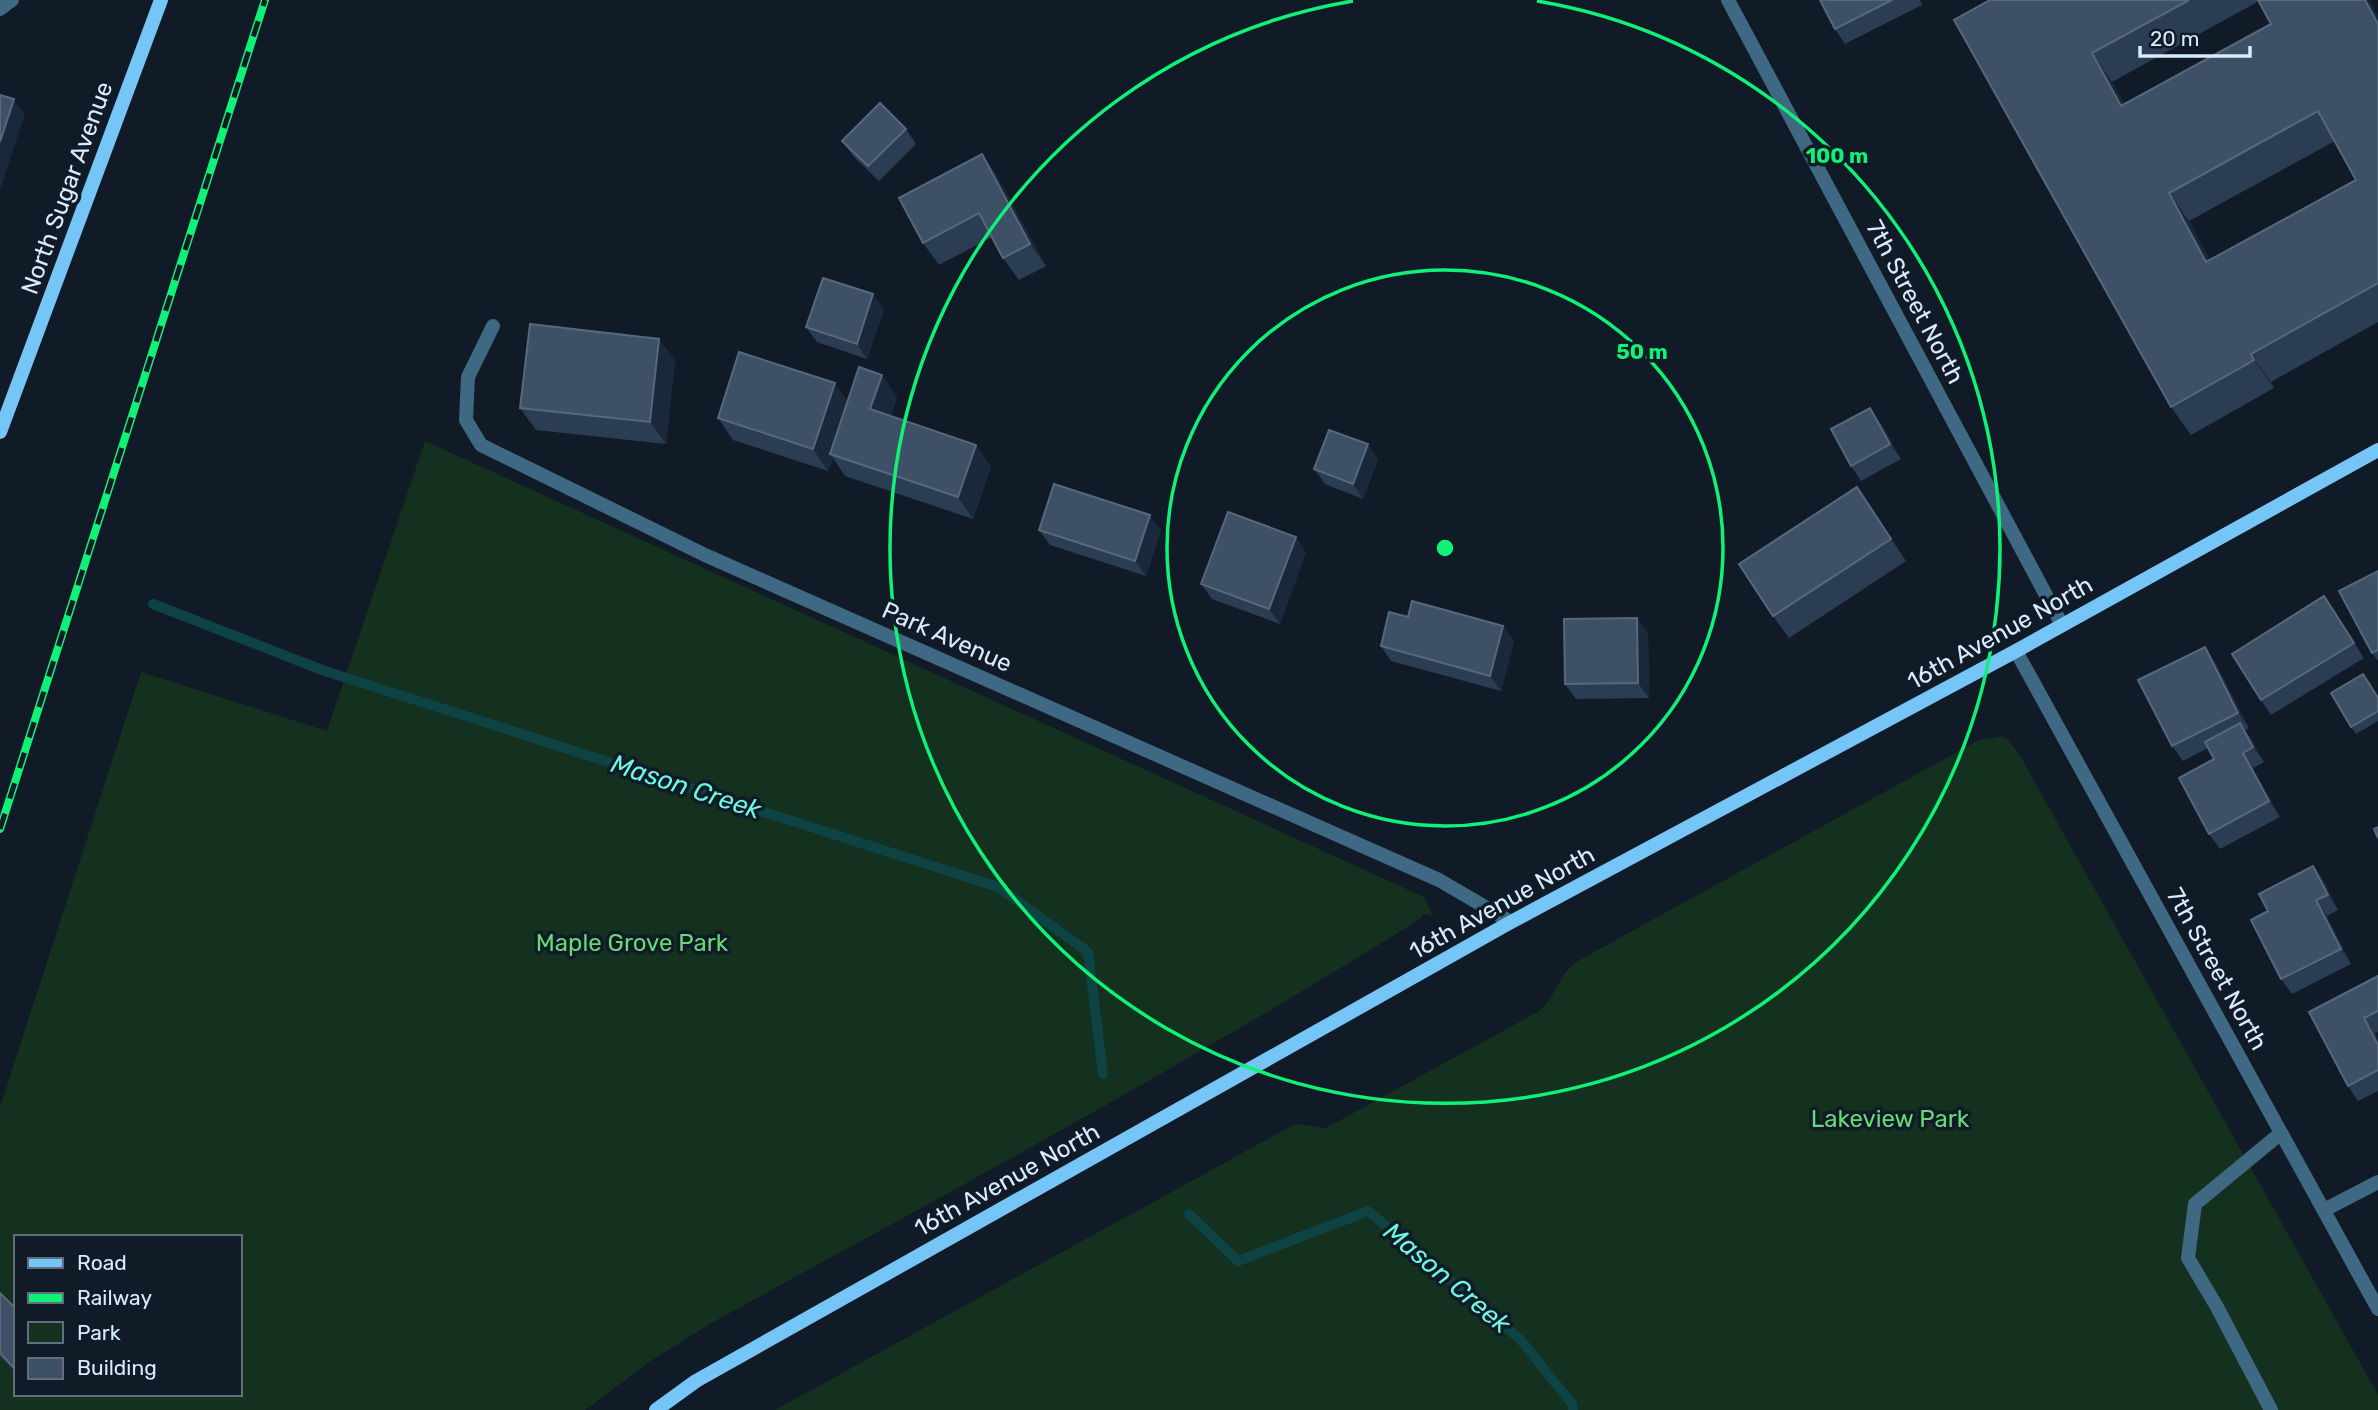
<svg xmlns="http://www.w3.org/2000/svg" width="2378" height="1410" viewBox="0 0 2378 1410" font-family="Rubik,sans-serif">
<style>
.green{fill:#14301e;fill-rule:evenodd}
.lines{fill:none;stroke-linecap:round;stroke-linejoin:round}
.stream{stroke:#0e4343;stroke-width:10}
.street{stroke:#3f6883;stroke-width:14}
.secondary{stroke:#75c5f7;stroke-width:14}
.rail-casing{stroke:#10f178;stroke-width:8}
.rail{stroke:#111b27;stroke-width:5;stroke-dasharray:16;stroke-linecap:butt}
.wall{fill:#2b3d53;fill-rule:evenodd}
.shaded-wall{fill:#19283a}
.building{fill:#3e5065;stroke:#56687d;stroke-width:2;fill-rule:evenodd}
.ring{fill:none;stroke:#10f178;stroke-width:3.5}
.labels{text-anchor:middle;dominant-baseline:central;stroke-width:7;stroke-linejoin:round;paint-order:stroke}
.street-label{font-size:24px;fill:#d9ecfd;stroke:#111b27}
.park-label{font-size:24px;fill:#68da75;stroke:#111b27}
.water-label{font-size:26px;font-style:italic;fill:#6df7df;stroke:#111b27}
.centre{fill:#10f178;stroke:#111b27;stroke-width:3.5}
.ring-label{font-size:21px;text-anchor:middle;font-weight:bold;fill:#10f178;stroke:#111b27;stroke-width:7;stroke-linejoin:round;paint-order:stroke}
</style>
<rect width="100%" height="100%" fill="#111b27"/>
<path class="green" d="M425,441L1424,897L1433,916L1423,914L1420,919C1190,1063 952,1191 715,1321L652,1360L585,1410H0V1107L141,672L327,731ZM16,1237H240V1394H16Z
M2002,736L2008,740L2019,754L2378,1395V1410H775L1295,1124L1326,1128L1541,1010C1556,995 1559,975 1576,962L1977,741Z"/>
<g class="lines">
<path class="stream" d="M153,604L322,670L998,887L1088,952L1103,1074
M1189,1214L1238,1261L1368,1211L1520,1339L1572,1404L1573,1410"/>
<path class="street" d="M1728,0L2062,625
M0,9L12,0
M493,326L468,377L466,420L481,445L705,555L1439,880L1511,922
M2016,651L2378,1309
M2324,1210L2378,1182
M2271,1410L2217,1307L2188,1258L2195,1204L2281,1133"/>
<path class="secondary" d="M0,432L161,0
M656,1410L696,1381L1511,922L2016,651L2378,450"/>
<g class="rail-casing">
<path id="rail" d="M0,829L265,0"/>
</g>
<use href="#rail" class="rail"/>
</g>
<path class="wall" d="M1820,0H1920L1922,5L1845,44L1835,29Z
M1990,0H2369L2378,17V322L2271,382L2274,388L2191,435L2171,407ZM2259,1L2271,24L2124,104L2112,82ZM2335,141L2356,180L2210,260L2189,221Z
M906,129L916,144L879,181L853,156L842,141Z
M982,154L997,176L1046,266L1019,280L1003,258L992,237L939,265L923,243Z
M884,309L867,359L817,342L806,327Z
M675,360L666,444L536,430L520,408Z
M897,397L891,416L976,445L991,467L973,519L845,476L833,458L828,471L733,440L718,418L847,401Z
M1881,423L1901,459L1861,481L1851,466Z
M1378,459L1363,499L1325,484L1314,469Z
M1872,509L1906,561L1789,638L1773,616Z
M1039,530H1161L1146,576L1050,545Z
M1306,552L1280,624L1212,599L1201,584Z
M2378,571V661L2372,653Z
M2324,596L2364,658L2271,715L2261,700Z
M1408,617L1503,626L1514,641L1501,691L1391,661L1381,646Z
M1637,618L1648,633L1649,698L1576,699L1565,684Z
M2215,662L2249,728L2245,730L2264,762L2253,768L2280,817L2220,849L2209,834L2214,759L2208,748L2183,761L2172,746Z
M2369,681L2378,697V721L2356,734L2351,727Z
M2313,866L2324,881L2338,910L2327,916L2351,964L2292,994L2281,979L2268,911Z
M2378,976V1032L2375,1033L2378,1040V1091L2358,1101L2348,1086L2309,1012Z
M0,1293L16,1309V1373L0,1356Z"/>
<path class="shaded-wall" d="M2365,0H2369L2378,17V24Z
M2092,53L2112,82L2141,134L2121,106Z
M14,99L25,114L0,190V142Z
M982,154L997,176L1046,266L1030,244Z
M2169,193L2189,221L2226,290L2206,262Z
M873,294L884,309L867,359L857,344Z
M659,339L675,360L666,444L650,422Z
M2251,354L2271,382L2274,388L2254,360Z
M882,375L897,397L886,431L870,409Z
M835,383L850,405L830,454L833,458L828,471L813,449Z
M1870,408L1881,423L1901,459L1890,444Z
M1368,444L1378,459L1363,499L1353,484Z
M976,445L991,467L973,519L958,497Z
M1857,487L1872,509L1906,561L1891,539Z
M1150,515L1161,530L1146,576L1135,561Z
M1296,537L1306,552L1280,624L1269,609Z
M2324,596L2335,611L2364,658L2354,643Z
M1637,618L1648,633L1649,698L1638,683Z
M1503,626L1514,641L1501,691L1490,676Z
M2205,647L2215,662L2249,728L2238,713Z
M2240,723L2251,738L2264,762L2253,747Z
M2243,753L2253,768L2280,817L2269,801Z
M2313,866L2324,881L2338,910L2328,895Z
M2316,900L2327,916L2351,964L2341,949Z
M2364,1018L2378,1040V1045Z"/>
<path class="building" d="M1820,0H1892L1835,29Z
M1990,0H2189L2092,53L2121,106L2271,24L2258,0H2365L2378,24V283L2251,354L2254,360L2171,407L1954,20ZM2318,111L2356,180L2206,262L2169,193Z
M0,95L14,99L0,142Z
M880,103L906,129L868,166L842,141Z
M982,154L1030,244L1003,258L979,213L923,243L899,198Z
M823,278L873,294L857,344L806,327Z
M530,324L659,339L650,422L520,408Z
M739,352L835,383L813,449L718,418Z
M859,367L882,375L870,409L976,445L958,497L830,454Z
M1870,408L1890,444L1851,466L1831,429Z
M1329,430L1368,444L1353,484L1314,469Z
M1054,484L1150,515L1135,561L1039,530Z
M1857,487L1891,539L1773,616L1739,564Z
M1228,512L1296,537L1269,609L1201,584Z
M2378,571V650L2372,653L2339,591Z
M2324,596L2354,643L2261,700L2232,654Z
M1412,601L1503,626L1490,676L1381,646L1389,612L1408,617Z
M1637,618L1638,683L1565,684L1564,619Z
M2205,647L2238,713L2172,746L2138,680Z
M2363,674L2378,698V711L2351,727L2331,693Z
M2240,723L2253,747L2243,753L2269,801L2209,834L2179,778L2214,759L2205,742Z
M2378,827V838L2374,829Z
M2313,866L2328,895L2316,900L2341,949L2281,979L2251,920L2268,911L2259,894Z
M2378,976V1011L2364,1018L2378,1045V1070L2348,1086L2309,1012Z
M0,1293L16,1309V1370L0,1353Z"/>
<g class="ring">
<circle cx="1445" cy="548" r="278"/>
<path d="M1537 1A555 555 0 1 1 1353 1"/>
</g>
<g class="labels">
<g class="street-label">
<text transform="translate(67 188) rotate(-70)">North Sugar Avenue</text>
<text transform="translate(1915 302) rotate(62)">7th Street North</text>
<text transform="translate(2000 633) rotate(-29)">16th Avenue North</text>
<text transform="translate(947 637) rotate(24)">Park Avenue</text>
<text transform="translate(1502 903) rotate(-29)">16th Avenue North</text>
<text transform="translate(2217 969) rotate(61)">7th Street North</text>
<text transform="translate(1007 1180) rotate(-29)">16th Avenue North</text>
</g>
<g class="park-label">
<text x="632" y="943">Maple Grove Park</text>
<text x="1890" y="1119">Lakeview Park</text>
</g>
<g class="water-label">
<text transform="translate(686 787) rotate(18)">Mason Creek</text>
<text transform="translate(1447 1278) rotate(40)">Mason Creek</text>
</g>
</g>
<circle cx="1445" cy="548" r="10" class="centre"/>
<g class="ring-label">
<text x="1837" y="163">100 m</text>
<text x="1642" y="359">50 m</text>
</g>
<rect x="14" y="1235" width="228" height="161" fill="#111b27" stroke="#616f7d" stroke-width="2"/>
<rect x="28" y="1258" width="35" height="10" fill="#75c5f7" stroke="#616f7d" stroke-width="2"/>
<text x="77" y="1270" font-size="21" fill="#d9ecfd">Road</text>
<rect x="28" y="1293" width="35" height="10" fill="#10f178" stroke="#616f7d" stroke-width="2"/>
<text x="77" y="1305" font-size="21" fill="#d9ecfd">Railway</text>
<rect x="28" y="1322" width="35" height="21" fill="#14301e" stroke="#616f7d" stroke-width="2"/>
<text x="77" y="1340" font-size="21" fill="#d9ecfd">Park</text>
<rect x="28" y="1358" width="35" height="21" fill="#3e5065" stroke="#616f7d" stroke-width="2"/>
<text x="77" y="1375" font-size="21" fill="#d9ecfd">Building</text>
<path d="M2140 46v10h110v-10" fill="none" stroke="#d9ecfd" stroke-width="3.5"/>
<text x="2150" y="46" font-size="21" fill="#d9ecfd" stroke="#111b27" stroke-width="5" paint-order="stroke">20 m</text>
</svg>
